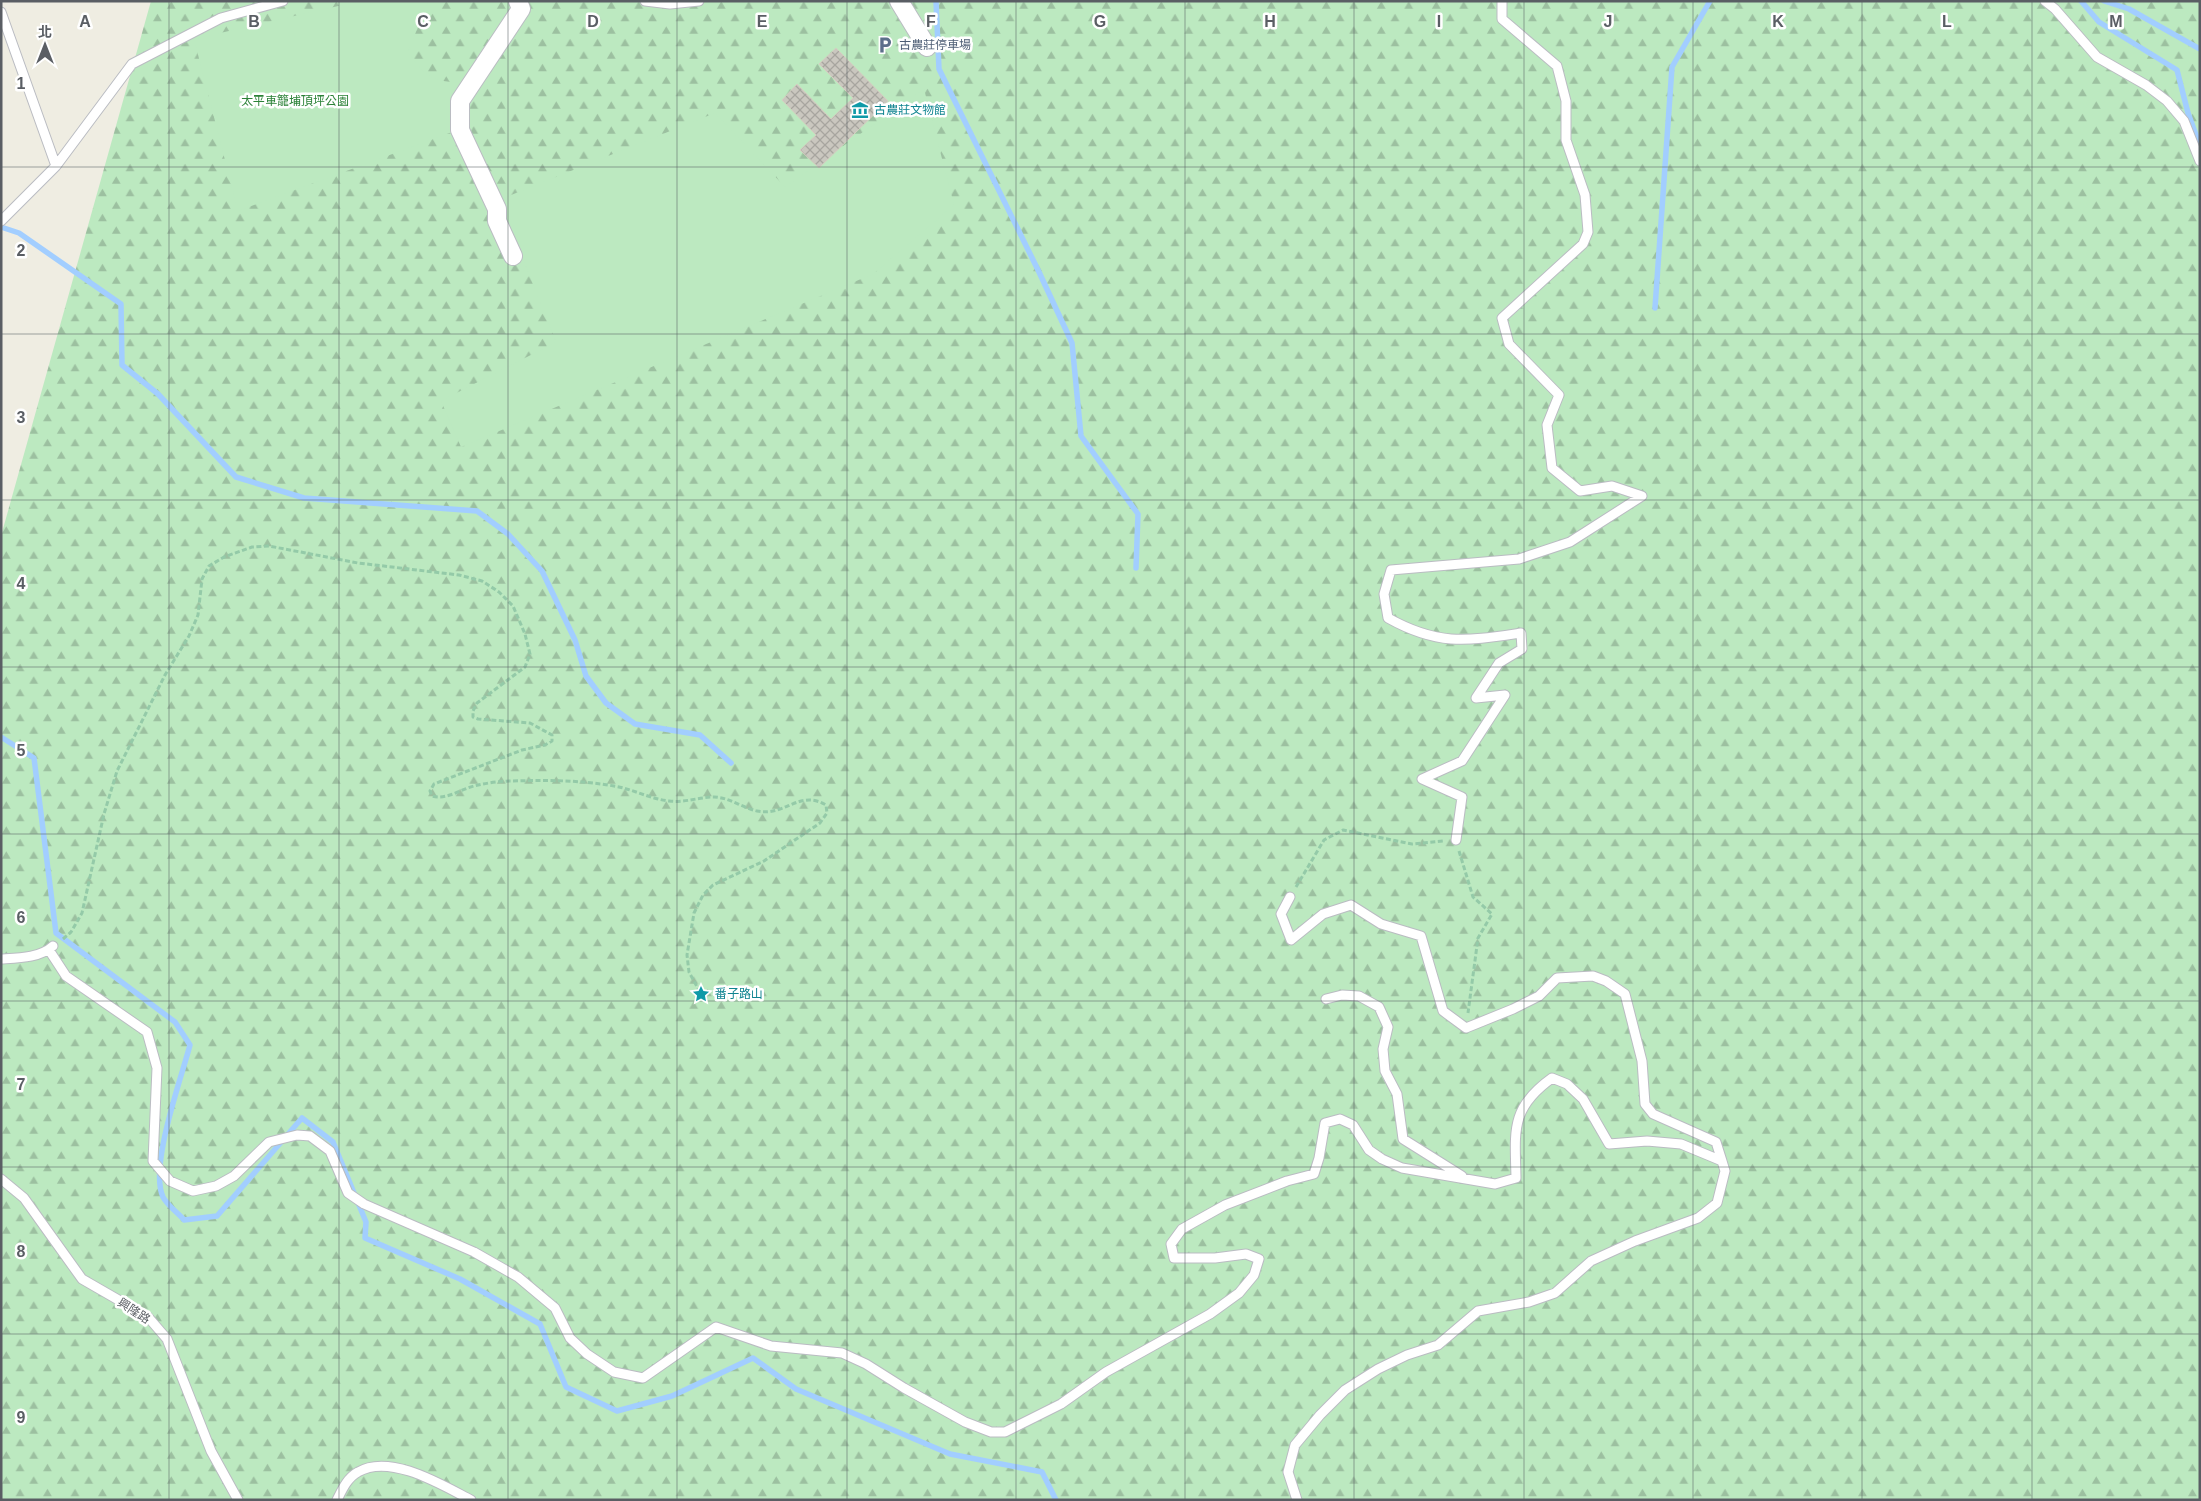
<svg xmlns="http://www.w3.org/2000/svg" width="2201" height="1501" viewBox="0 0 2201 1501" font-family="Helvetica,'Noto Sans TC',sans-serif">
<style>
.forest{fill:url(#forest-firs)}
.park{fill:#bce9c0}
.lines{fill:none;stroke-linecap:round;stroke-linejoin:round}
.stream{stroke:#a2ceff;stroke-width:5.5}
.building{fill:url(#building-cross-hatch);stroke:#d4cfc0}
.lane-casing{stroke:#babcc2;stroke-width:11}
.street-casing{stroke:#babcc2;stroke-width:20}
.path{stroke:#94caa8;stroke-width:3;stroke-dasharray:5 2.5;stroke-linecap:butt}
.lane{stroke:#fff;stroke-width:9}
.street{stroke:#fff;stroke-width:18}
.grid{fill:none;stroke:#5a5e64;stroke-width:1;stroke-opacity:0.55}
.labels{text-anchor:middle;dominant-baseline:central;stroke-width:5;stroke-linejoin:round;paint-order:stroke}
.service-label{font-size:12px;fill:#4e5e75;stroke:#fff;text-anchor:start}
.park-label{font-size:12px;fill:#2c8238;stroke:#fff}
.culture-label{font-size:12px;fill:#0d838f;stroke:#fff;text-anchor:start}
.street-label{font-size:12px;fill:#5a5e64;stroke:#fff}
.grid-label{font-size:16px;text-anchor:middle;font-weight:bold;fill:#5a5e64;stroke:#fff;stroke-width:5;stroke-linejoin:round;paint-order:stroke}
</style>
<defs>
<pattern id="forest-firs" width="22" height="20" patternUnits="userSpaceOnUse" patternTransform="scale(1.25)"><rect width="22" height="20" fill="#bce9c0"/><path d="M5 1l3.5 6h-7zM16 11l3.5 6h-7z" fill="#9cc0a0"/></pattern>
<pattern id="building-cross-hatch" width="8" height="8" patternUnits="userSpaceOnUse" patternTransform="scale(1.25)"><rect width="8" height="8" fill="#cac7bf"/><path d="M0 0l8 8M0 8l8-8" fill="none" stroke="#a7a59f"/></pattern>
</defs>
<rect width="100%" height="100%" fill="#efede2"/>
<path class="forest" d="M151,1H2200V1500H1V536Z"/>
<path class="park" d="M360,1H428L408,52C426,78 431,81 463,83V128L238,211L194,39Z
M924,89L954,205L873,274L461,447L441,401L556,342L525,264L494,202L715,113L785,187Z"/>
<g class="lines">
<path class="stream" d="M936,1L939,69L1039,272L1072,343L1081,436L1138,514L1136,568
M2081,1L2099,22L2177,70L2188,113L2200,146
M2104,1L2129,9L2200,49
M1,227L19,233L121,304L122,365L158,394L236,477L304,498L477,511L508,534L542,571L575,640L586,676L606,703L635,724L700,735L731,763
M1655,308L1672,67L1710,1
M1,737L34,758L56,933L175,1022L190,1045C181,1079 149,1167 163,1197C167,1205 178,1213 184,1220L217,1216L302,1118L333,1142L366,1222L365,1238L460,1279L540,1324L566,1387L617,1411L672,1396L753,1358L796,1389L950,1454L1042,1472L1056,1500"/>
</g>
<path class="building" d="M836,48L888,101L819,168L800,150L816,135L782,100L797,84L831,119L853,98L819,64Z"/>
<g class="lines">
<g class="lane-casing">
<path id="lane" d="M645,1L670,4L699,1
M2045,1L2055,9L2097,57L2146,85L2167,101L2184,121L2200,161
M1,12L56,166
M1,221L56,166L132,64L221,18L283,1
M1456,840L1462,797L1422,779L1462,761L1505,695L1476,698L1499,663L1522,649L1521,633C1466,641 1438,646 1388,618L1384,594L1391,570L1519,559L1570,542L1642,496L1612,486L1580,491L1552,468L1547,425L1559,395L1509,344L1502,318L1583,244L1588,232L1585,195L1566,140V101L1557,66L1502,19V1
M1290,897L1281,914L1291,940L1323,914L1351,905L1381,924L1421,936L1443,1011L1466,1028L1513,1009L1539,996L1557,978L1593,976L1606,981L1625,994L1642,1061L1645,1104L1653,1114L1716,1142L1722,1161
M49,950L66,976L147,1032L157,1068L153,1161L170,1181L193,1191L216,1186L234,1176L269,1142L297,1135L310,1136L330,1151L348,1193L364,1204L474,1252L518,1277L555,1308L570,1338L587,1354L614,1372L643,1378L716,1327L771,1346L842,1353L866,1364L904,1388L965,1422L991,1432H1005L1061,1404L1106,1372L1210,1314L1239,1293L1254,1275L1259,1259L1246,1254L1215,1258H1174L1171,1244L1182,1229L1225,1205L1287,1181L1314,1174L1319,1158L1325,1123L1340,1119L1353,1125L1369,1150L1382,1159L1402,1168L1495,1184L1516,1178C1515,1131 1510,1108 1552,1078L1567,1084L1583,1099L1609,1144L1647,1141L1681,1144L1722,1161L1725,1171L1717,1203L1698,1218L1635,1241L1591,1261L1555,1293L1529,1302L1478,1311L1438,1345L1407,1355L1378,1369L1345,1390L1320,1415L1295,1445L1288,1472L1297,1500
M1,959C18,958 40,958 53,946
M1326,999L1342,995L1359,996L1379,1007L1388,1027L1383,1049L1385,1071L1397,1094L1403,1139L1462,1176
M1,1179L24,1198L82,1279L148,1317L167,1339L211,1451L238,1500
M337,1500C342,1490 347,1478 358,1472C390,1453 442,1485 471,1500"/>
</g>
<g class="street-casing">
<path id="street" d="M899,1L927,47
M513,256L497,221V209L460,130V101L521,9L518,1"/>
</g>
<path class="path" d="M1459,851L1473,897L1492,914L1478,938L1468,1013
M1296,887L1324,840L1343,830L1412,844L1444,841
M63,939L71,932L82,913L104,814L117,771L165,675L189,636L198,615L202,579L209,566L224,557L252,547L269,546L358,563L459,575L482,581L499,592L513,606L525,634L530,654L525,667L477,703L473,711V717L478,719L530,723L552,735V741L545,745L522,750L434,784L430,791L432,796C447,800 459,790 474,786C486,783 500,781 512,781C546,780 580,780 614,786C633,789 650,799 669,801C685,803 699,797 714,797C728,797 743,808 757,811C785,817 799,789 826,805L827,813L820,823L764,861L713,885L703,895L694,913L687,955L689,972L701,994"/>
<use href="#lane" class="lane"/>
<use href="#street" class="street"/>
</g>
<path class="grid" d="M169,1V1500M339,1V1500M508,1V1500M677,1V1500M847,1V1500M1016,1V1500M1185,1V1500M1354,1V1500M1524,1V1500M1693,1V1500M1862,1V1500M2032,1V1500M1,167H2200M1,334H2200M1,500H2200M1,667H2200M1,834H2200M1,1001H2200M1,1167H2200M1,1334H2200"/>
<defs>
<g id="parking-bare" transform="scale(1.35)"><path d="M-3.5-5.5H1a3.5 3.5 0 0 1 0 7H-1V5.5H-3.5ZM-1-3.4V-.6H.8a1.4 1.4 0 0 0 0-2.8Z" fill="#5c6f8a" stroke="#fff" stroke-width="2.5" paint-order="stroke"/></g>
<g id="museum-bare" transform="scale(1.35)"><path d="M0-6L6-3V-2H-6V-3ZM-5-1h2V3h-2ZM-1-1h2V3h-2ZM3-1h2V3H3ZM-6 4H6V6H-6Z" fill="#0f9aa8" stroke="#fff" stroke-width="2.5" paint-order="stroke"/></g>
<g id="sight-bare" transform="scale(1.35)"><path d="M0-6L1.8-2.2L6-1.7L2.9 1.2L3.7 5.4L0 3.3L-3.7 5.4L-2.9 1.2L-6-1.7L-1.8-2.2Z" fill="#0f9aa8" stroke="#fff" stroke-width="2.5" paint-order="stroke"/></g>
</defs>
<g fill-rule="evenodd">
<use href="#parking-bare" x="885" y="45"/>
<use href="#museum-bare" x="860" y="110"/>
<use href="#sight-bare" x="701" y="994"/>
</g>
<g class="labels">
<g class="service-label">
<text x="899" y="45">古農莊停車場</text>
</g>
<g class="park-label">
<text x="295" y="101">太平車籠埔頂坪公園</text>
</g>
<g class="culture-label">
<text x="874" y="110">古農莊文物館</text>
<text x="715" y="994">番子路山</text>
</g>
<g class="street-label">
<text transform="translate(134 1311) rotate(33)">興隆路</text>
</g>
</g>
<g class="grid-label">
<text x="85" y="27">A</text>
<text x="254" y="27">B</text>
<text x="423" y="27">C</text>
<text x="593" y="27">D</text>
<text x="762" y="27">E</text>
<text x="931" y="27">F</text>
<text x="1100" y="27">G</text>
<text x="1270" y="27">H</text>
<text x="1439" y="27">I</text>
<text x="1608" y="27">J</text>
<text x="1778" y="27">K</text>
<text x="1947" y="27">L</text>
<text x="2116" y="27">M</text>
<text x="21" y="89">1</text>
<text x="21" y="256">2</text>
<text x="21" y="423">3</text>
<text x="21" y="589">4</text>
<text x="21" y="756">5</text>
<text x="21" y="923">6</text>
<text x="21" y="1090">7</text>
<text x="21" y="1257">8</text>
<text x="21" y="1423">9</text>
</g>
<rect width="2201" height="1501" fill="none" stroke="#5a5e64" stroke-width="5"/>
<g transform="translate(45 45)" stroke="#ffffff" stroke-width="4" paint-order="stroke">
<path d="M0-4L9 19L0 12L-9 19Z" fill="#5a5e64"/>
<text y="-8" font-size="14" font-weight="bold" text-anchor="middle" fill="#5a5e64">北</text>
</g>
</svg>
